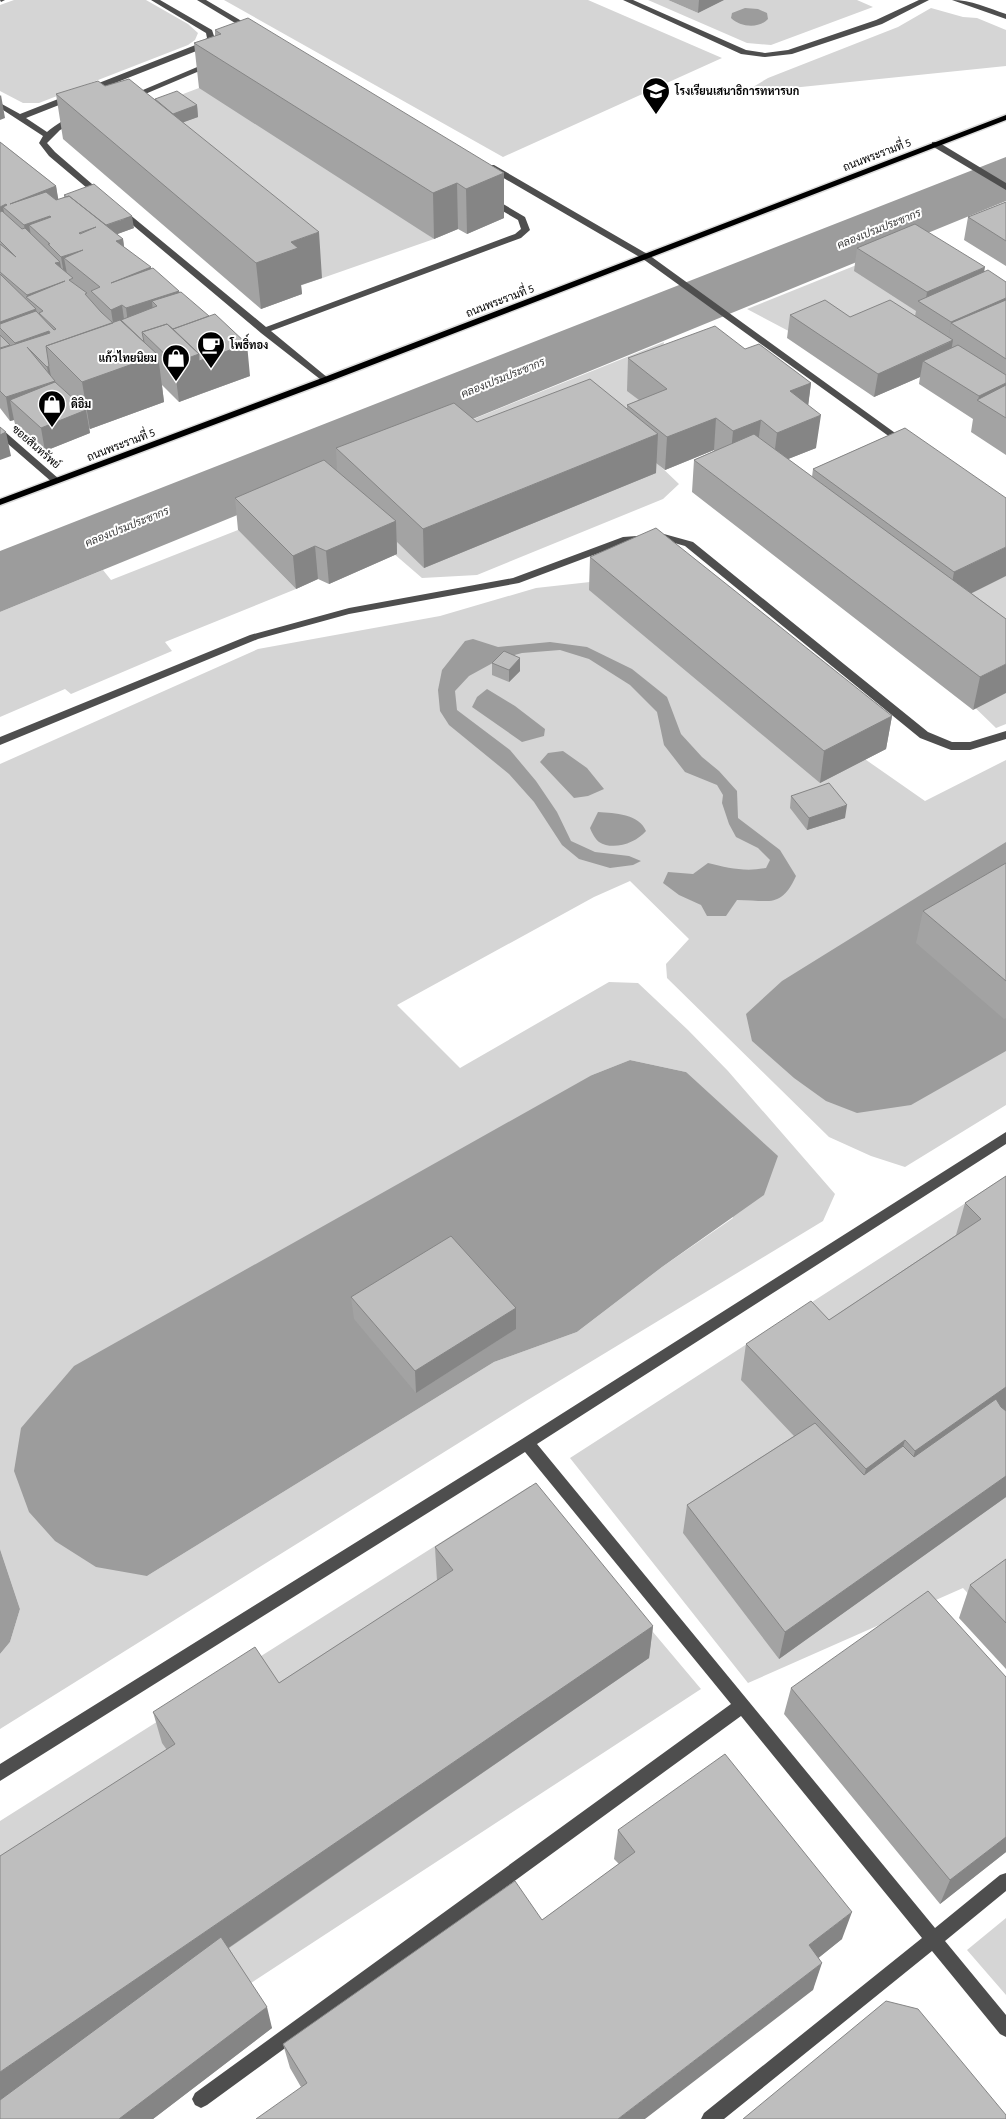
<svg xmlns="http://www.w3.org/2000/svg" width="1006" height="2119" viewBox="0 0 1006 2119" font-family="'Source Sans 3',Sarabun,sans-serif">
<style>
.green{fill:#d5d5d5;fill-rule:evenodd}
.water{fill:#9c9c9c}
.lines{fill:none;stroke-linecap:round;stroke-linejoin:round}
.major-casing{stroke:#dbdbdb;stroke-width:3}
.minor{fill:#4e4e4e;fill-rule:evenodd}
.major{fill:#000;fill-rule:evenodd}
.wall{fill:#a3a3a3}
.shaded-wall{fill:#858585}
.building{fill:#bebebe;stroke:#858585;fill-rule:evenodd}
.labels{text-anchor:middle;dominant-baseline:central;stroke-width:4;stroke-linejoin:round;paint-order:stroke}
.far-poi-label{font-size:11px;font-weight:bold;fill:#000;stroke:#fff;text-anchor:start}
.far-street-label{font-size:11px;fill:#000;stroke:#fff}
.far-water-label{font-size:11px;font-style:italic;fill:#3d3d3d;stroke:#fff}
</style>
<rect width="100%" height="100%" fill="#fff"/>
<path class="green" d="M14,0H146L188,24L198,33L195,40L188,45L39,103H23L0,91V5Z
M224,0H588L722,58L503,157Z
M648,0H668L698,13L724,0H857L873,7L771,45L747,43Z
M931,8L963,17L977,18L1006,30V66L743,93L768,78L898,27Z
M212,83L434,239L294,288L89,130Z
M864,262L961,325L853,365L747,309Z
M664,342L653,419L636,443L679,484L663,499L477,575L422,578L313,484Z
M238,530L296,589L165,642L172,651L71,694L65,689L0,717V612L103,570L111,580Z
M1006,568V724L996,728L962,695L920,612Z
M608,580L925,801L1006,760V1105L905,1167L871,1156L829,1137L667,978L666,964L689,939L630,881L594,897L397,1005L460,1068L609,982L638,983L688,1030L728,1071L835,1194L823,1221L526,1401L0,1729V1654L10,1642L20,1609L0,1549V764L258,649L440,616L536,588ZM630,1060L686,1072L733,1218L662,1267L577,1332L494,1362L147,1576L592,1075Z
M1006,1177V1635L963,1588L748,1683L570,1458Z
M530,1486L701,1689L43,2119H0V1821Z
M1006,1918V1995L967,1950Z"/>
<path class="water" d="M745,8L758,9L767,13L768,19C759,29 740,27 731,18L732,13Z
M1006,157V201L0,612V551Z
M473,639L498,647L550,642L587,647L632,669L667,697L681,734L702,757L719,771L737,791L738,818L780,850L796,876C781,909 769,900 737,900L726,916H707L701,905L679,895L663,883L668,872L693,874L708,863C728,868 745,872 766,868L770,860L758,848L736,837L729,824L722,803L723,795L717,785L685,772L664,745L657,712L630,685L589,659L560,650L522,653L500,659L469,676L455,691L457,710L510,750L536,781L557,812L571,841L595,852L629,856L641,861L633,865L610,868L579,859L562,845L534,802L509,774L449,725L440,711L438,690L442,670L465,641Z
M487,689L515,706L545,729L544,736L522,742L472,707L477,697Z
M563,751L587,768L604,789L588,796L574,798L540,762L548,753Z
M598,812C615,813 639,814 646,831C636,843 613,851 599,842C595,839 592,833 590,828Z
M1006,842V1051L911,1105L857,1113L826,1101L794,1078L752,1041L746,1014L782,981Z
M630,1060L686,1072L778,1156L764,1195L662,1267L577,1332L494,1362L147,1576L96,1567L55,1541L29,1512L14,1471L21,1428L74,1366L592,1075Z
M0,1549L20,1609L10,1642L0,1654Z"/>
<g class="lines">
<g class="major-casing">
<path id="major" d="M1006,115V120L328,382L0,505V499L322,378Z"/>
</g>
<path class="minor" d="M0,0H5L1,2Z
M151,0H160L212,30L215,39L204,48L26,118L47,132C55,125 68,116 78,117V121L60,130L47,143L55,152L107,197L100,199L49,156L39,143L43,136L0,108V103L20,114L198,44L207,38L206,33Z
M197,0H206L257,30L250,32Z
M623,0H633L746,50L765,53L788,50L876,20L919,0H929L882,24L792,54L765,57L741,54Z
M952,0C971,0 988,8 1006,14V19Z
M209,62L216,64L131,100L124,98Z
M932,142H938L1006,183V190L932,146Z
M488,165H494L649,255L909,443L904,446L901,445L643,259L488,169Z
M487,198H493L525,217L530,230L521,238L271,331L328,378L330,380L325,383L261,333L116,211L123,209L266,327L515,234L521,229L518,220L487,202Z
M0,429L3,430L59,479V483H53L0,437Z
M664,534L693,542L928,732L952,742H970L1006,731V739L970,750H951L920,738L685,546L664,540L628,542L519,583L349,614L258,639L0,745V737L250,635L349,608L513,578L623,537Z
M1006,1132V1144L537,1444L935,1928L1000,1875L1006,1873V1891L945,1941L1006,2015V2037L1000,2034L932,1951L724,2119H701L704,2113L922,1938L741,1716L207,2105L201,2108L195,2105L192,2099L195,2093L731,1704L525,1452L0,1781V1764L522,1439Z"/>
<use href="#major" class="major"/>
</g>
<path class="wall" d="M668,0H724L698,13Z
M215,30L504,173V218L467,234L458,229L434,239L199,88L194,43L215,36Z
M105,86L155,99L197,105L198,117L183,122L322,278L301,285L302,294L261,309L63,139L56,94Z
M0,142L56,186L58,200L64,197V195L134,228L117,234L123,239L124,247L180,292L250,376L179,402L162,385L164,402L90,429L89,428L90,433L45,451L15,424L14,420L10,421L0,408Z
M1006,202V266L964,240L968,217Z
M857,248L984,272L1006,282V455L971,432L973,419L919,384L920,377L874,397L787,338L790,315L850,317L915,316L916,311L854,271Z
M745,349L811,383L808,405L816,448L788,459L812,477L813,469L905,428L971,593L1006,619L973,710L692,492L694,460L714,451V450L665,470L656,463V473L424,568L397,542V554L329,584L318,579L296,589L238,530L235,498L337,472L336,448L627,409V405L639,400L627,391L628,358Z
M590,557L892,716L886,749L820,783L589,590Z
M520,658V671L509,682L492,675V663Z
M791,796L845,818L807,830L790,808Z
M1006,863V1018L1004,1019L916,943L923,911Z
M1006,1176V1497L779,1659L683,1533L687,1505L794,1436L741,1380L746,1344L829,1320L956,1235L965,1203Z
M351,1297L516,1308V1329L416,1393L354,1319Z
M435,1547L653,1626L649,1658L229,1948L272,2028L153,2119H0L167,1750L162,1743L153,1712L279,1683L437,1581Z
M1006,1559V1669L959,1618L970,1585Z
M1006,1677V1852L940,1904L784,1714L791,1688Z
M618,1830L842,1939L818,1958L813,1990L301,2087L290,2068L283,2044L542,1920L619,1864L614,1859Z"/>
<path class="shaded-wall" d="M699,0H724L698,13Z
M1,95L5,118L0,120V96Z
M197,105L198,117L157,132L155,120Z
M504,173V218L467,234L466,189Z
M457,183L458,229L434,239L433,193Z
M56,186L60,209L10,204Z
M6,204L7,210L3,207L7,228L0,231V207Z
M50,216L53,239L29,225L33,246L28,248L24,225Z
M132,216L134,228L104,239L102,227Z
M319,232L322,278L301,285L302,294L261,309L256,263L291,242Z
M123,239L126,262L116,241Z
M83,250L64,258L68,279L65,280L61,257Z
M60,262L64,282L43,311L27,298V295L55,263Z
M151,267L154,289L111,283Z
M985,267L981,290L925,305L927,292Z
M179,291L182,314L157,306L152,301L154,323L129,331L126,308Z
M1006,298V319L951,323L948,343L953,340L949,364L923,361L920,377L874,397L878,374L948,343L951,322Z
M122,305L125,326L113,323L111,310Z
M36,309L40,332L0,328V322Z
M49,331L53,353L46,346L27,347L19,366L15,343Z
M247,344L250,376L203,393L199,361Z
M199,354L203,393L179,402L174,363Z
M158,355L164,402L90,429L82,382Z
M49,366L52,382L55,381L59,404L10,400L14,420L10,421L6,397L50,383L47,367Z
M811,383L807,415L790,391Z
M1006,383V405L978,400L979,396Z
M86,410L90,433L45,451L41,428Z
M821,415L816,448L773,465L777,433Z
M716,418L714,450L665,470L667,437Z
M761,420L757,452L730,464L733,431Z
M6,432L11,456L0,460V435Z
M658,434L656,473L424,568L423,529Z
M396,521L397,554L329,584L326,551Z
M315,546L318,579L296,589L293,556Z
M1006,547V576L948,605L954,572Z
M520,658V671L509,682V670Z
M1006,664V693L973,710L980,677Z
M892,716L886,749L820,783L824,751Z
M847,805L845,818L807,830L809,818Z
M516,1308V1329L416,1393L415,1371Z
M1006,1387V1414L905,1486L915,1451Z
M905,1440L895,1475L857,1503L866,1469Z
M1006,1476V1497L779,1659L785,1632Z
M653,1626L649,1658L0,2105V2072Z
M1006,1837V1852L940,1904L950,1880Z
M852,1912L842,1939L801,1972L809,1945Z
M822,1963L813,1990L645,2119H618Z
M267,2007L272,2028L153,2119H119Z"/>
<path class="building" d="M248,18L504,173L466,189L457,183L433,193L194,43L221,34L215,30Z
M129,79L319,232L291,242L298,248L256,263L56,94L98,81L105,86Z
M177,91L197,105L173,114L155,99Z
M0,142L56,186L10,204L46,192L56,200L69,196L123,239L116,241L151,267L111,283L153,268L179,291L126,308L122,305L111,310L91,291L100,287L64,258L83,250L61,257L48,244H50L29,225L51,217L50,216L24,225L3,207L7,205L6,204L0,207ZM96,227L80,234L79,233Z
M94,184L132,216L106,225L69,196L67,197L64,195Z
M1006,202V241L968,217Z
M2,211L22,229L25,228L60,262L55,263L73,278L69,280L87,293L85,294L101,312L113,323L46,346L49,366L47,367L27,347L55,381L6,397L0,391V349L50,333L49,331L15,343L0,328V324L36,311L54,330L56,329L39,313L43,311L26,297L65,281L27,295L0,272V244L16,257L0,241V212Z
M915,224L985,267L927,292L857,248Z
M988,270L1006,282V298L951,322L918,301Z
M0,274L36,309L0,322Z
M181,292L209,316L173,329L167,324L142,332L144,342L121,320L157,306L152,301Z
M825,300L850,317L890,300L953,340L878,374L790,315Z
M1006,300V359L951,323Z
M215,314L247,344L199,361V354L173,329Z
M120,320L158,355L82,382L46,346Z
M167,324L199,354L174,363L142,332Z
M715,326L745,349L759,344L811,383L790,391L821,415L777,433L761,420L733,431L716,418L667,437L627,405L667,389L628,358Z
M0,335L10,345L0,348Z
M958,345L1006,375V383L979,396L923,361Z
M590,379L658,434L423,529L336,448L454,403L477,422Z
M55,382L86,410L41,428L10,400Z
M1006,385V418L977,400Z
M0,427L6,432L0,435Z
M905,428L1006,498V547L954,572L813,469Z
M754,434L1006,619V664L980,677L694,460Z
M324,460L396,521L326,551L315,546L293,556L235,498Z
M656,528L892,716L824,751L590,557Z
M504,651L520,658L509,670L492,663Z
M829,783L847,805L809,818L791,796Z
M1006,863V981L923,911Z
M1006,1176V1387L915,1451L905,1440L866,1469L746,1344L811,1301L829,1320L981,1219L965,1203Z
M451,1236L516,1308L415,1371L351,1297Z
M996,1399L1001,1407L1006,1411V1476L785,1632L687,1505L815,1423L864,1475L903,1446L914,1457Z
M536,1483L653,1626L0,2072V1856L175,1744L153,1712L255,1647L279,1683L453,1570L435,1547Z
M1006,1559V1623L970,1585Z
M928,1591L1006,1677V1837L950,1880L791,1688Z
M725,1754L852,1912L809,1945L822,1963L618,2119H256L307,2083L283,2044L515,1881L542,1920L635,1852L618,1830Z
M221,1937L267,2007L119,2119H0V2100Z
M886,2001L918,2009L1006,2115V2119H743Z"/>
<defs>
<g id="university-pin" transform="scale(1.4375)"><path d="M0 17L-7.5 6A9.5 9.5 0 1 1 7.5 6Z" fill="#000" stroke="#fff"/><path d="M0-5L7-2L0 1L-7-2ZM-4 1L0 2.5L4 1V4Q0 6-4 4Z" fill="#fff"/></g>
<g id="cafe-pin" transform="scale(1.4375)"><path d="M0 17L-7.5 6A9.5 9.5 0 1 1 7.5 6Z" fill="#000" stroke="#fff"/><path d="M-5.5-4.5H6V0H3Q3 3.5 0 3.5H-2.5Q-5.5 3.5-5.5 0ZM3-3.2v2h1.7v-2ZM-6 4.5H4V6H-6Z" fill="#fff"/></g>
<g id="shop-pin" transform="scale(1.4375)"><path d="M0 17L-7.5 6A9.5 9.5 0 1 1 7.5 6Z" fill="#000" stroke="#fff"/><path d="M-5-2.5h2.3a2.7 3.5 0 0 1 5.4 0H5L5.5 6h-11ZM-1.5-2.5h3a1.5 2.3 0 0 0-3 0Z" fill="#fff"/></g>
</defs>
<g fill-rule="evenodd">
<use href="#university-pin" x="656" y="91"/>
<use href="#cafe-pin" x="211" y="345"/>
<use href="#shop-pin" x="176" y="358"/>
<use href="#shop-pin" x="52" y="404"/>
</g>
<g class="labels">
<g class="far-poi-label">
<text x="675" y="91">โรงเรียนเสนาธิการทหารบก</text>
<text x="230" y="345">โพธิ์ทอง</text>
<text x="157" y="358" text-anchor="end">แก้วไทยนิยม</text>
<text x="71" y="404">ดิอิม</text>
</g>
<g class="far-street-label">
<text transform="translate(877 155) rotate(-21)">ถนนพระรามที่ 5</text>
<text transform="translate(500 301) rotate(-21)">ถนนพระรามที่ 5</text>
<text transform="translate(121 445) rotate(-21)">ถนนพระรามที่ 5</text>
<text transform="translate(36 447) rotate(41)">ซอยสินทรัพย์</text>
</g>
<g class="far-water-label">
<text transform="translate(879 229) rotate(-22)">คลองเปรมประชากร</text>
<text transform="translate(503 378) rotate(-22)">คลองเปรมประชากร</text>
<text transform="translate(127 527) rotate(-22)">คลองเปรมประชากร</text>
</g>
</g>
</svg>
